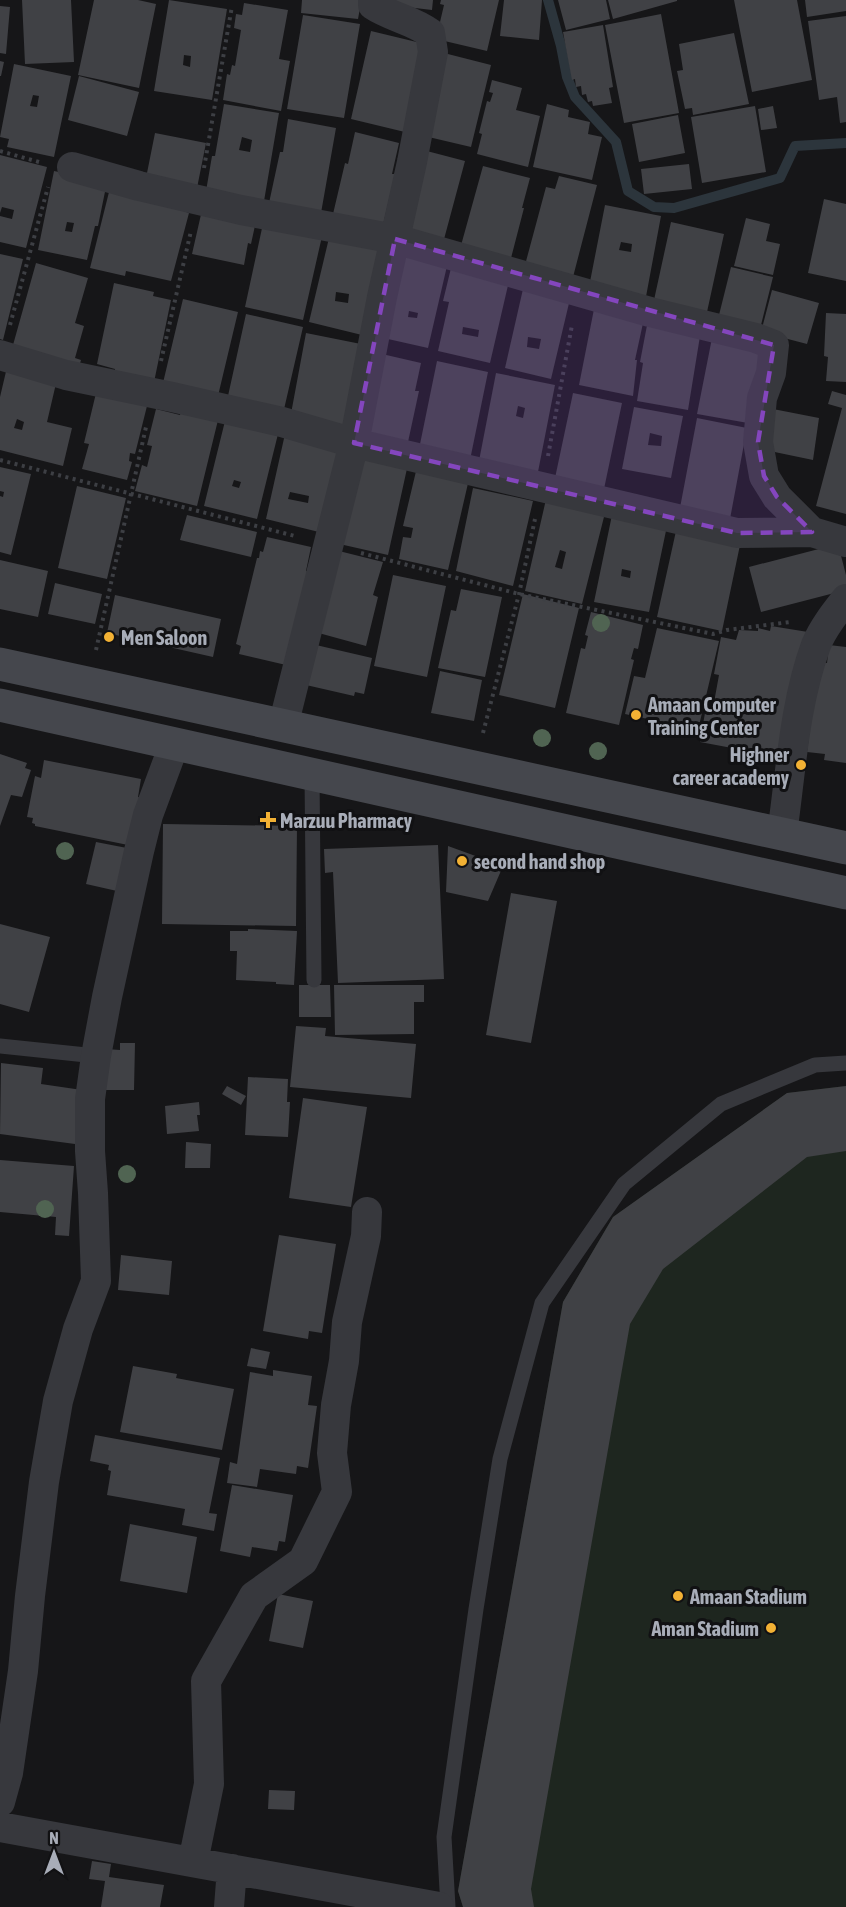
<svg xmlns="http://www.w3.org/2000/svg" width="846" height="1907" viewBox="0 0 846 1907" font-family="'Asap Condensed',sans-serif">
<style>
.pitch{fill:#1e261f}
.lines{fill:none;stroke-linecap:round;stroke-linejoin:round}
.stream{stroke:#2c353c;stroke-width:10}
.building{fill:#404145;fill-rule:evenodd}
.path{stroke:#3d3f44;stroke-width:4;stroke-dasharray:3 4.5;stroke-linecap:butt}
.lane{stroke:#37383d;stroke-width:15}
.street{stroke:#37383d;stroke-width:30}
.secondary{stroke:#45474d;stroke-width:33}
.tree{fill:#506452}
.marked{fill:#8446be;fill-opacity:0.2;stroke:#8446be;stroke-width:4.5;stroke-dasharray:12 8;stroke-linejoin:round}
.poi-dot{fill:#f2b134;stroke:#111113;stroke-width:2}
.labels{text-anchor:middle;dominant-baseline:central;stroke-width:6;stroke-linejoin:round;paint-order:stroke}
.poi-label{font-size:20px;font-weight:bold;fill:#a8adb8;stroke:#111113;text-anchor:start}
</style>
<rect width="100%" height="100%" fill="#161618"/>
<path class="pitch" d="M846,1086V1907H463L458,1891L563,1302L613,1217L787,1093Z"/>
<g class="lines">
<path class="stream" d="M548,0L561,46L567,77L575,97L616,142L628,191L654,207L674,208L780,178L795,146L846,143"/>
</g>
<path class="building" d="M22,0H71L74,62L25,64Z
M94,0H138L156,4L139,88L78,75Z
M169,0L227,9L212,100L154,91ZM184,55L191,56L190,67L183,65Z
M302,0H367L360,8L358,19L301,13Z
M381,0H433L432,10L381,4Z
M441,0H499L487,51L436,39L444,5L440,4Z
M504,0H542L539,40L500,36Z
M558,0H606L610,19L566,30Z
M608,0H677V1L613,19Z
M734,0H797L812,80L752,92Z
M805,0H846V11L807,17Z
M244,3L288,10L279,59L290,61L281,111L223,100L227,74L230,75L232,65L235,66L241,30L234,28L236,14L242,15Z
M0,6L10,7L6,54L0,53Z
M661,14L679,113L624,123L605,25Z
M303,15L360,24L344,118L287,109Z
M846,16V122L840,123L837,97L819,100L808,21Z
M603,25L613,87L609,88L612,103L593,106L592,101L588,102L586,94L582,95L581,86L576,87L575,79L572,80L563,32Z
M371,31L429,45L409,133L351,119Z
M734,33L749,104L693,115L692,108L685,109L677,71L683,70L679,44Z
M440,52L491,65L471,147L420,135Z
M0,61L4,62L1,76H0Z
M14,64L71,76L54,157L7,147L9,139L0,137ZM33,95L39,96L37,107L30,106Z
M79,76L139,92L127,136L68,120Z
M492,80L522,88L516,110L540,116L528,167L477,154L482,134L479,133L487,101L490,102L493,93L489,92Z
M224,104L279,113L263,207L205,197L212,156H215ZM242,137L252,140L250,152L239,150Z
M547,104L569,110L568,117L590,122L588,134L602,137L592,180L533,167Z
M755,106L766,172L702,183L691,117Z
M773,106L777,128L761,130L758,109Z
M678,115L685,153L639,162L632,124Z
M288,119L336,128L321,213L269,203L280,152H283Z
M355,132L399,143L392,174H395L383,225L333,214L345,163L348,164Z
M155,133L206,143L196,193L145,183Z
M423,150L465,161L443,243L401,232Z
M0,155L47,167L26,248L0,242V216L12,219L14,210L2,207L0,213Z
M689,164L692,189L644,194L641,169Z
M483,166L530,178L522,208H524L510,262L460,249Z
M54,171L107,182L98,226H95L87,260L38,250ZM67,222L74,223L72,232L65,231Z
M559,176L597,185L573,277L525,265L546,187L555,189Z
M111,184L189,213L171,281L126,271L125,276L90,268Z
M824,199L846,204V281L808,273Z
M605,205L661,216L645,302L588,292ZM621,242L632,244L631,252L619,250Z
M202,210L256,221L251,244L248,243L244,265L192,254Z
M746,218L770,224L766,241L780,244L773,275L734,266Z
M264,219L323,232L303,320L245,307Z
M671,222L724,234L707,312L654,300Z
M329,238L382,251L362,335L309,322ZM336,292L349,294L348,303L335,301Z
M0,254L23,259L3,340L0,339Z
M399,254L447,266L428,348L379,337ZM409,311L418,313L417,318L408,317Z
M36,263L88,278L75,323L84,326L75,358L81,360L77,374L13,345Z
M731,267L773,277L759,333L717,323Z
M451,268L509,281L490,363L438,351L449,302L443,301ZM463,327L479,330L478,337L462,334Z
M114,283L154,292L153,296L171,300L153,387L114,378L115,369L97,364Z
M523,289L570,299L551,379L505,368ZM528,337L541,339L539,349L527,347Z
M772,290L819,303L807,344L761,332Z
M183,299L238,312L217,400L162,387Z
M595,304L645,314L635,360H637L633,396L579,385Z
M826,313L846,314V382L826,381L828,357L824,356Z
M246,314L303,327L282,418L226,405Z
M648,320L701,330L688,410L637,401L643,363L640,362Z
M306,333L361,344L344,430L290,419Z
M713,333L764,342L748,423L697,414Z
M382,354L421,363L415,391H419L408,442L361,431Z
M437,361L488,372L470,460L419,449Z
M8,363L58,375L47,422L72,428L63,466L0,450V397ZM17,419L24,422L22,430L14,428Z
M496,373L555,385L537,477L478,466ZM518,406L525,408L523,418L516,416Z
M97,389L148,402L135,454L130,453L129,461L132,462L127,480L82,469L89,444L84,443Z
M832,391L846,395V514L816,506L842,408L828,404Z
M573,393L622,403L604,489L555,478Z
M182,407L219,416L197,506L135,491L142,465L147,467L152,446L147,445L156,409L180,415Z
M634,407L683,416L671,478L622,469ZM650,433L662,436L661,446L648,445Z
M773,409L819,418L813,460L765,450Z
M697,418L747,428L730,519L679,513Z
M225,421L278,434L257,519L204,506ZM234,480L241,482L239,488L232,486Z
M285,434L339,447L319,532L266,519ZM290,492L309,496L308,503L288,499Z
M361,454L408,464L388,555L335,543Z
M0,467L31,474L11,555L0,552V496L3,497L4,492L0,491Z
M417,467L469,479L448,570L399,559L403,537L411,538L413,528L403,526Z
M77,486L126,498L107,579L58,568Z
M473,488L533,501L513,586L456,571Z
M547,495L606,509L582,604L525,591ZM560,550L566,552L562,569L555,567Z
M187,515L257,532L251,557L180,540Z
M612,515L667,526L649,612L594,602ZM622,569L631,571L630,578L621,576Z
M676,531L740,545L722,631L657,617Z
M267,537L311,547L306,571L313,573L286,665L239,654L241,646L236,644L257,558H259L260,551L263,552Z
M838,544L846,575V590L761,612L749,567Z
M335,550L383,562L373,595L378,597L366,646L315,632Z
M0,560L48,571L38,617L0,609Z
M393,575L446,586L427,677L374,666Z
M55,583L102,594L95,624L48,614Z
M461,589L502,597L485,677L438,668L451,610L456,611Z
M523,594L579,608L555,708L499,695Z
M115,595L221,619L213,657L107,633Z
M591,612L643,625L638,649L634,648L631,659L634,660L619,725L566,713L581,648L585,649L588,636L585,635Z
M771,626L808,632L785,758L700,742L706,707L713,708L719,675L714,674L721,637L736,640L739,630L758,631V628L770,631Z
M657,628L719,641L698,730L625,714L634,676L645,678Z
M316,645L372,658L364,694L355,692L354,696L306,685Z
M829,645L846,647V763L824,760L825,754L807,752L818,662L827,663Z
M440,671L482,680L474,721L431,713Z
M0,754L27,763L25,768L31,770L22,797L11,795L0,826Z
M44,760L141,779L138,797L142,798L128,845L35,826V824L32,823L33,818L27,817L35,776L41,778Z
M163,824L297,826L296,926L162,924Z
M96,842L127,848L117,891L86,884Z
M438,845L444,979L338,983L333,872L325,873L324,849Z
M448,846L503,866L488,901L446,892Z
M511,893L557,901L531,1043L486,1035Z
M0,924L50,937L29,1012L0,1004Z
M248,929L297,931L294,985L276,984V982L236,980L237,951H230V931H248Z
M299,985H330L331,1017H299Z
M334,985H424V1002H414V1034L335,1035Z
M296,1026L326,1028L325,1036L416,1044L411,1098L290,1087Z
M120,1043H135L134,1090H105L106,1049L120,1050Z
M1,1063L43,1068L41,1084L82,1090L75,1144L0,1134Z
M248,1077L288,1079L287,1102H290L288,1137L245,1135Z
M227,1086L246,1096L241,1105L222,1094Z
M846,1086V1151L807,1157L663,1269L630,1324L531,1889L534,1907H463L458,1891L563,1302L613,1217L787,1093Z
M303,1098L367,1107L351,1207L289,1198Z
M199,1102L200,1115H197L199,1131L167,1134L165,1106Z
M186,1142L211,1144L210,1168H185Z
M0,1160L74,1166L69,1236L55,1235L56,1217L0,1212Z
M279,1235L336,1244L322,1333L309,1331L308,1339L263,1331Z
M121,1255L172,1261L169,1295L118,1290Z
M251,1348L270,1352L266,1369L247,1366Z
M133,1366L177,1374L176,1378L234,1389L222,1450L120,1432Z
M273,1370L312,1376L308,1405L317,1406L308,1468L297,1466L296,1474L260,1469L257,1487L227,1483L230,1462L237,1464L250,1372L273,1376Z
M95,1435L220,1458L209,1513L217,1514L214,1531L182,1525L185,1509L107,1495L111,1471L108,1470L109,1465L90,1461Z
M232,1485L293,1495L285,1542L279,1541L277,1551L252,1547L250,1557L220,1551Z
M130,1524L197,1537L187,1593L120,1581Z
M278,1594L313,1601L303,1648L269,1641Z
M269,1790L295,1791L294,1810L268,1809Z
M92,1861L111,1864L109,1877L164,1885L160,1907H101L105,1881L89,1879Z"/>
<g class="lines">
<path class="path" d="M0,151L39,162
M204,168L232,6
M10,325L48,187
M161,361L191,231
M548,456L572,325
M0,460L295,536
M361,553L519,594L713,634L727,630L790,622
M96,650L146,427
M483,733L519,594L535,519"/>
<path class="lane" d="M312,775L314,980
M0,1046L96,1056
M448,1907L444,1837L476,1609L500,1459L542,1303L624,1184L721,1104L815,1065L846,1063"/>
<path class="street" d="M72,167L139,186L241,210L395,239L650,312L756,338L774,345L771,373L762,398L758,442L764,476L777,497L812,532L846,542
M0,355L66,375L172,397L282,422L354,443L737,533L812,532
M283,726L354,443L382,297L412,162L433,52L430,33C413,20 391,17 373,5V0
M782,834C791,772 794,705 816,645C823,628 835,613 846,599
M0,1802L8,1773L23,1671L30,1596L44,1482L58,1401L78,1329L96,1281L93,1193L90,1151V1099L96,1056L107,997L139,851L148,815L174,745
M0,1827L439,1907
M193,1862L209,1784L206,1681L254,1596L303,1561L337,1492L332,1453L336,1405L344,1361L347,1322L366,1236L367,1212
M229,1907L232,1869"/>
<path class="secondary" d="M0,664L846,848
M0,705L846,893"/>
</g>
<g class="tree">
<circle cx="601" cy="623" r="9"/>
<circle cx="542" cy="738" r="9"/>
<circle cx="598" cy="751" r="9"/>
<circle cx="65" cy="851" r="9"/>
<circle cx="127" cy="1174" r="9"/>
<circle cx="45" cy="1209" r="9"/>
</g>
<path class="marked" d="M395,239L774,345L758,442L764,476L777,497L812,532L737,533L354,443Z"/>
<g class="poi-dot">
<circle cx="109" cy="637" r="6"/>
<circle cx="636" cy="715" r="6"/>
<circle cx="801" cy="765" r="6"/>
<path d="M265 811h6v6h6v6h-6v6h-6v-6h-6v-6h6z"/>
<circle cx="462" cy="861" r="6"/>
<circle cx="678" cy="1596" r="6"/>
<circle cx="771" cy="1628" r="6"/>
</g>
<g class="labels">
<g class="poi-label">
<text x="121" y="637">Men Saloon</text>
<text x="648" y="704">Amaan Computer<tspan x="648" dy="23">Training Center</tspan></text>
<text x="789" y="754" text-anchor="end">Highner<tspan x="789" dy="23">career academy</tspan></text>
<text x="280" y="820">Marzuu Pharmacy</text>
<text x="474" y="861">second hand shop</text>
<text x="690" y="1596">Amaan Stadium</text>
<text x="759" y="1628" text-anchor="end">Aman Stadium</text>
</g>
</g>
<g transform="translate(54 1853)" stroke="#111113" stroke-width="4.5" paint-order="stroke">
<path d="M0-4.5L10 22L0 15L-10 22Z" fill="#a8adb8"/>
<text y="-9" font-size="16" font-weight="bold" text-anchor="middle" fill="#a8adb8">N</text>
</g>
</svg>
